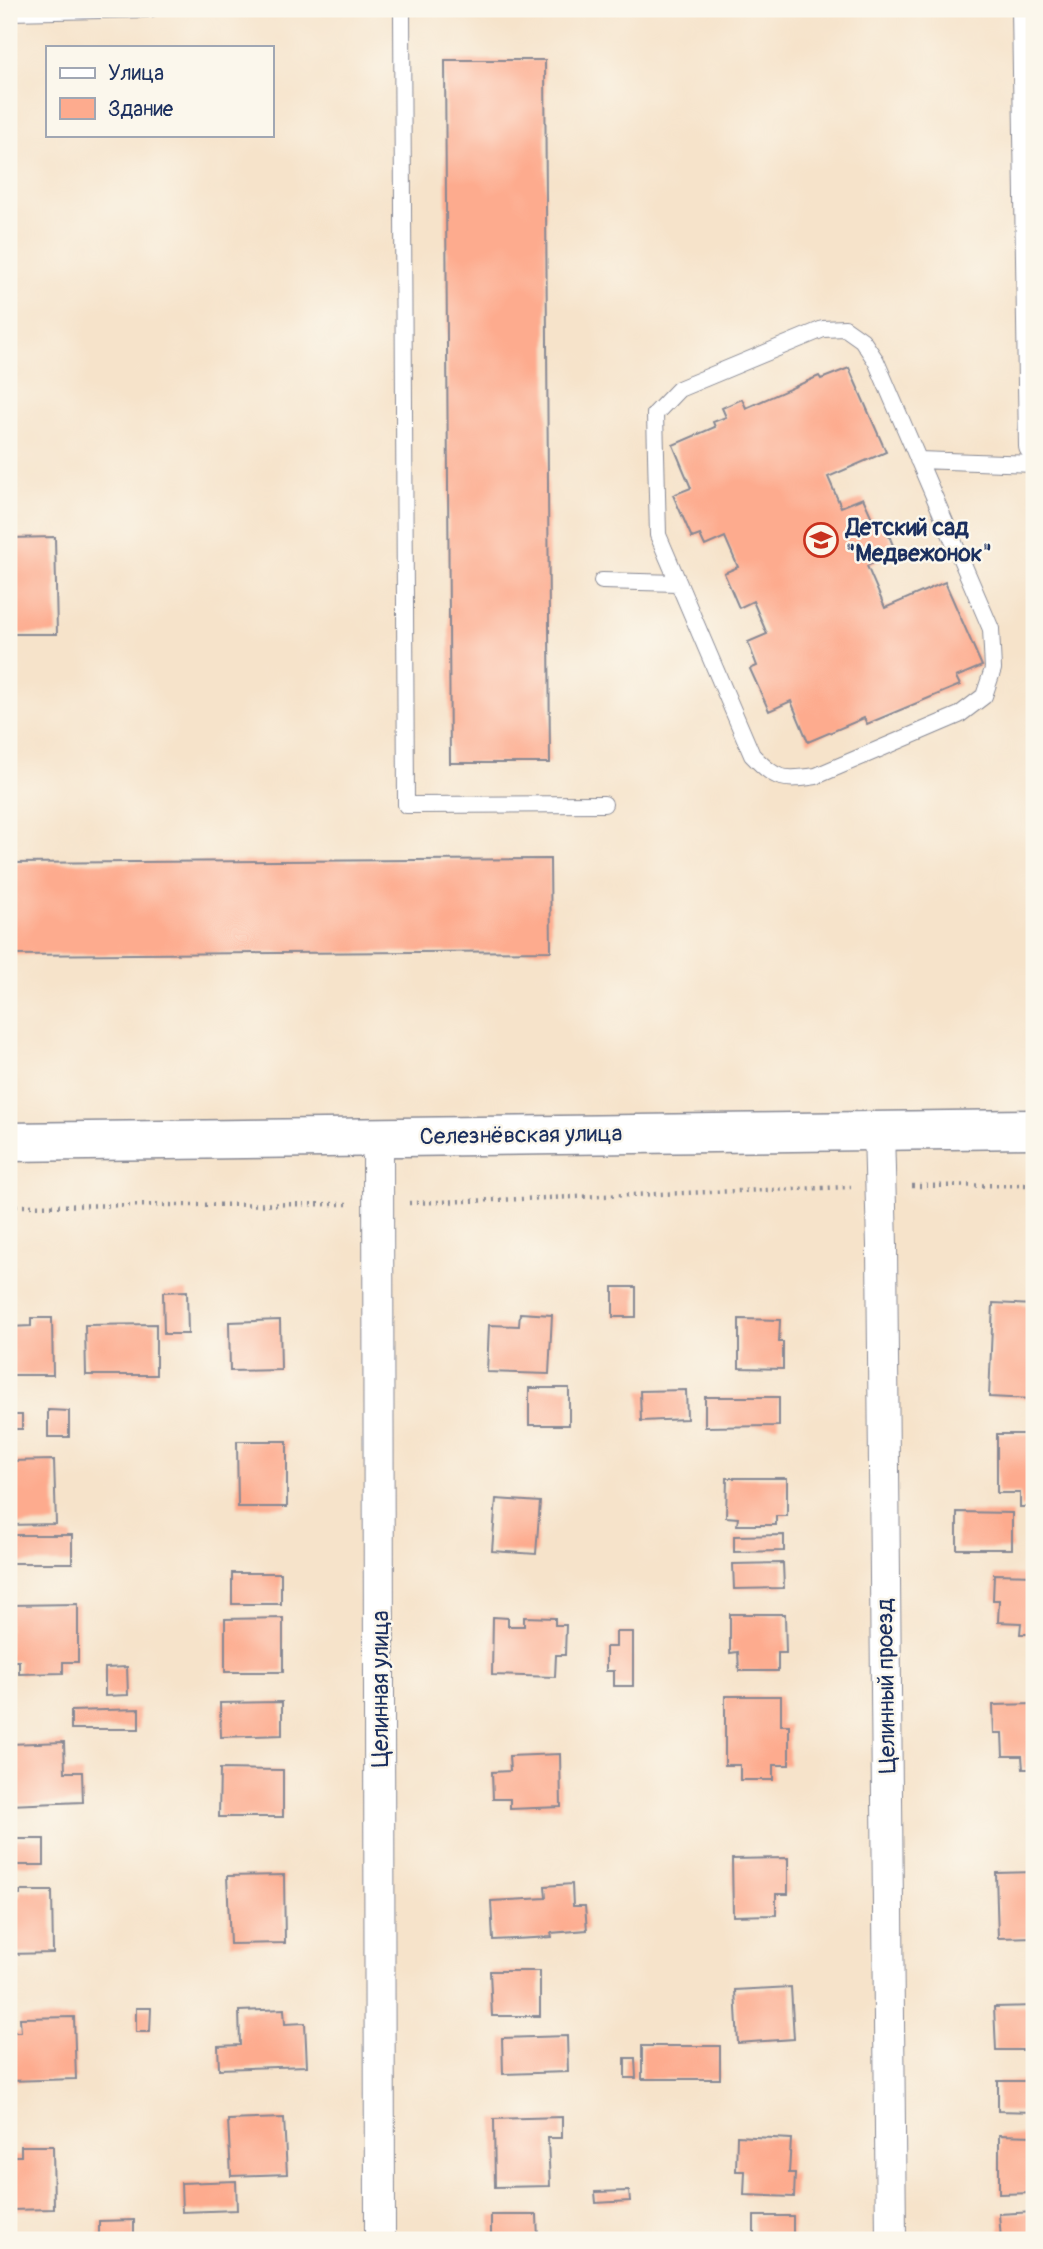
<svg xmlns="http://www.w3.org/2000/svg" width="1043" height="2249" viewBox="0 0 1043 2249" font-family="Pangolin,sans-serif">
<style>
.building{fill:#fdab8e}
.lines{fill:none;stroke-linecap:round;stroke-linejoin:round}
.service-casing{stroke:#888994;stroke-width:18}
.minor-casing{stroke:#888994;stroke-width:32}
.tertiary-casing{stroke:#888994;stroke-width:41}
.path{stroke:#888994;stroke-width:4.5;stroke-dasharray:2 5;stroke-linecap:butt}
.service{stroke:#fff;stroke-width:16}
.minor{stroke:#fff;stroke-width:30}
.tertiary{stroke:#fff;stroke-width:38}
.labels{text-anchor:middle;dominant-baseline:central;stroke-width:5;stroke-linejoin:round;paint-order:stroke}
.poi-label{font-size:23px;font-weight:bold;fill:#1b2f5e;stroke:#fbf7ec;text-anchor:start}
.street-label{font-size:23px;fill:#1b2f5e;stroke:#fbf7ec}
</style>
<rect width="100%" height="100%" fill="#fbf7ec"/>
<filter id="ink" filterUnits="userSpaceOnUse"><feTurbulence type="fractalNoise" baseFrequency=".0143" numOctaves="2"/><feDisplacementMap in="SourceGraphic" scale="14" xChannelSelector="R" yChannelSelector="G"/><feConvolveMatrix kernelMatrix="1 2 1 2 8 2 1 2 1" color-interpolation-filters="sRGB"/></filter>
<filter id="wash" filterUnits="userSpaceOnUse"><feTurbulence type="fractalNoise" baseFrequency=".00686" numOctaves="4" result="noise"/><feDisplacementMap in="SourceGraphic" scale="28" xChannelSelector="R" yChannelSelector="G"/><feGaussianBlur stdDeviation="1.57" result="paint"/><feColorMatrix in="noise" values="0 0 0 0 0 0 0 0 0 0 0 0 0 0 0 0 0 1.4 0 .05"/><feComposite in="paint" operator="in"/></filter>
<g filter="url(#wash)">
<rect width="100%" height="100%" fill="#f6e3ca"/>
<g id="blocks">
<path class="building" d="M445,60H545L550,763H450Z
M849,368L886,452L828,477L841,507L863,498L876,527L884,524L890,538L896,553L867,566L885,608L945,582L982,666L956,677L960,685L867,724L864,718L808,742L791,701L769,711L750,669L757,666L748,642L767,634L753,601L739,608L724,573L738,567L725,537L705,546L700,535L692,538L673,495L691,488L673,445L715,427L713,422L726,417L722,408L742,399L746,408L819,376L821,379Z
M55,537L57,634H9V538Z
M550,859L551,951L9,955V863Z
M613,1287H636V1317H613Z
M187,1291L188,1334H164L163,1292Z
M993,1303L1034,1305L1033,1399L989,1397Z
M520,1313L552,1315L549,1374L487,1372L489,1325L519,1326Z
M31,1318H52L53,1375H9V1327L31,1326Z
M739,1319L780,1320L779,1342H783V1369L739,1368Z
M280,1320L281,1370L230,1371L229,1322Z
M156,1324V1375H86L85,1325Z
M529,1388H569V1425H529Z
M686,1390L687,1419L641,1421L640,1391Z
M705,1397H779V1426L705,1427Z
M48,1410L69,1411V1437H48Z
M9,1415H22V1429H9Z
M997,1434H1034V1507H1020V1493H997Z
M237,1441H287V1507H238Z
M54,1460L56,1524L9,1525V1461Z
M727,1478H787V1516H776V1525H737L738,1518L726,1517Z
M496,1499L540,1502L536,1554L492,1551Z
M957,1512L1012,1513V1549H957Z
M9,1535H72V1563H9Z
M784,1535V1551L734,1552V1536Z
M783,1563L784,1588L734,1589L733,1564Z
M232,1573H281V1604H232Z
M994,1574L1034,1575V1634H1020L1021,1623L998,1622L999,1600H993Z
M78,1604V1662H63V1673L19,1674V1661H9V1605Z
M730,1614H785L786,1653H778V1671H739L738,1652L730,1653Z
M493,1617L508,1618V1626H524V1617L555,1618V1625H566L565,1655H556L555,1677L492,1675Z
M283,1618V1672H225V1619Z
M616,1632H633V1686H614V1671H606V1647H616Z
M127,1667L128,1695L105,1696V1668Z
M725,1696H781V1725H789V1765H773V1780H740V1765H725Z
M282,1702V1735L221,1737L220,1703Z
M1034,1704V1769H1023L1022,1756H1003L1002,1733H994L993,1705Z
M139,1709V1729H71V1711Z
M64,1742L65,1772H82L83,1802L9,1805V1744Z
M560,1754L561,1807L510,1809V1799H493L492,1772L510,1771L509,1756Z
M220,1769L283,1770V1817H219Z
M9,1839H44V1865H9Z
M788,1858V1894H776V1915L733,1916L732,1859Z
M1034,1872V1937L998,1938L996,1873Z
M284,1875L285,1943L230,1944L227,1876Z
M572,1884L573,1906H585L587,1930L551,1933L552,1937L493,1940L491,1901L546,1898L545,1886Z
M20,1891H52L53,1953L9,1954V1895H20Z
M490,1971H540V2016H492Z
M791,1987L794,2039L738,2043L735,1990Z
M1034,2006V2050H996L994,2007Z
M136,2008H151L150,2032H136Z
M284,2009L285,2024L305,2023L307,2066L219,2069L218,2046L240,2045L239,2011Z
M74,2017L76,2079L9,2081V2032H21L20,2018Z
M567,2036L568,2072L503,2074L502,2038Z
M642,2046H720V2079H642Z
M625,2058H635L636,2078H625Z
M998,2081H1034V2112L998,2111Z
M562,2117V2138H548L550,2186L495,2187L494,2119Z
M284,2118L287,2174L231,2176L228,2120Z
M999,2135L1034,2136V2193L999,2194Z
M737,2136L791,2139L789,2173H795L794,2197L744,2195L745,2171H736Z
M21,2146H53L54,2209L9,2210V2156H21Z
M236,2181L237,2210L182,2212L181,2183Z
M629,2191L630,2201L596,2203L595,2192Z
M1034,2212V2240H1001L999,2214Z
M491,2215H537L538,2240H491Z
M754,2216H793V2240H754Z
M134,2220V2240H99V2221Z"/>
</g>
</g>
<g filter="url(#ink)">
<use href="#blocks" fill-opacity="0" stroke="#888994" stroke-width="2"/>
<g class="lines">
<g class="service-casing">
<path id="service" d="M402,9L406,805L604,804
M9,12L150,9
M845,328L862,340L876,361L991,629L993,669L984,696L959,715L816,776C782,781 776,780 752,755L658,535L655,414L679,389L823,329Z
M918,460L1034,464
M602,581L678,583"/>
</g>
<g class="minor-casing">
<path id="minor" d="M1027,9L1034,446
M879,1131L882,1246L891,2240
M378,1137L380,2240"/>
</g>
<g class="tertiary-casing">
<path id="tertiary" d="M9,1142L1034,1129"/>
</g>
<path class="path" d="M912,1186L1034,1185
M409,1203L851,1187
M9,1206L347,1204"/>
<use href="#service" class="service"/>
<use href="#minor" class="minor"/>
<use href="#tertiary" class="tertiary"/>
</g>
</g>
<defs>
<g id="school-ring" transform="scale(1.75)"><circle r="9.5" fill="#fbf7ec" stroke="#c8321e" stroke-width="1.5"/><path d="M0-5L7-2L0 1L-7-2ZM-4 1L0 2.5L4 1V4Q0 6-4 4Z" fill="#c8321e"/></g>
</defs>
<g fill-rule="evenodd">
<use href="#school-ring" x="821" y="540"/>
</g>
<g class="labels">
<g class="poi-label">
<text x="846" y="527">Детский сад<tspan x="846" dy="26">"Медвежонок"</tspan></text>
</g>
<g class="street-label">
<text transform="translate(521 1135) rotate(-1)">Селезнёвская улица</text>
<text transform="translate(886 1686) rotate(-91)">Целинный проезд</text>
<text transform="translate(380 1689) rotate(-90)">Целинная улица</text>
</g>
</g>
<rect width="1043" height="2249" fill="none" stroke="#fbf7ec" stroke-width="35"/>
<rect x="46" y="46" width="228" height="91" fill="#fbf7ec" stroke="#a1a7b3" stroke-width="2"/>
<rect x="60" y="68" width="35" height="10" fill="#ffffff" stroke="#a1a7b3" stroke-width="2"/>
<text x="108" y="80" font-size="21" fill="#1b2f5e">Улица</text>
<rect x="60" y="98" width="35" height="21" fill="#fdab8e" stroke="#a1a7b3" stroke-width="2"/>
<text x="108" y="116" font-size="21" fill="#1b2f5e">Здание</text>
</svg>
